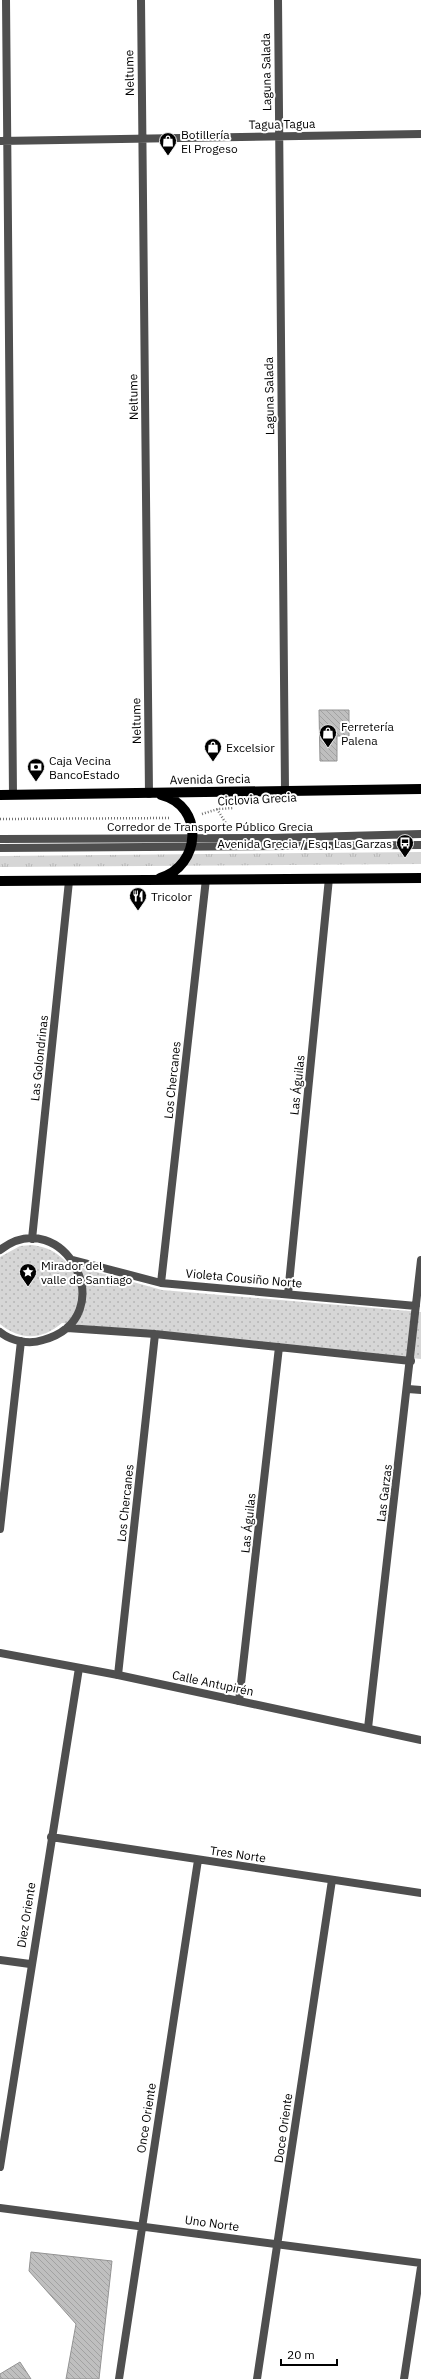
<svg xmlns="http://www.w3.org/2000/svg" width="421" height="2379" viewBox="0 0 421 2379" font-family="'IBM Plex Sans',sans-serif">
<style>
.grass{fill:url(#grass-tufts)}
.park{fill:url(#park-dots)}
.building{fill:url(#building-back-hatch);stroke:#939393}
.lines{fill:none;stroke-linecap:round;stroke-linejoin:round}
.path{stroke:#717171;stroke-width:2.5;stroke-dasharray:1 2;stroke-linecap:butt}
.service{stroke:#4f4f4f;stroke-width:8}
.minor{stroke:#4f4f4f;stroke-width:8}
.tertiary{stroke:#4f4f4f;stroke-width:8}
.primary{stroke:#000;stroke-width:10}
.labels{text-anchor:middle;dominant-baseline:central;stroke-width:4;stroke-linejoin:round;paint-order:stroke}
.street-label{font-size:12px;fill:#000;stroke:#fff}
.poi-label{font-size:12px;fill:#000;stroke:#fff;text-anchor:start}
</style>
<defs>
<pattern id="grass-tufts" width="24" height="20" patternUnits="userSpaceOnUse"><rect width="24" height="20" fill="#d6d6d6"/><path d="M3 7l-1-3M5 7V3M7 7l1-3M15 17l-1-3M17 17v-4M19 17l1-3" fill="none" stroke="#b6b6b6"/></pattern>
<pattern id="park-dots" width="8" height="8" patternUnits="userSpaceOnUse"><rect width="8" height="8" fill="#d6d6d6"/><path d="M2 2h.1M6 6h.1" fill="none" stroke="#b6b6b6" stroke-width="1.8" stroke-linecap="round"/></pattern>
<pattern id="building-back-hatch" width="6" height="6" patternUnits="userSpaceOnUse"><rect width="6" height="6" fill="#bfbfbf"/><path d="M-1 5l2 2M0 0l6 6M5-1l2 2" fill="none" stroke="#a2a2a2"/></pattern>
</defs>
<rect width="100%" height="100%" fill="#fff"/>
<path class="grass" d="M421,852V864L0,867V856Z"/>
<path class="park" d="M32,1245C48,1247 57,1252 68,1264L162,1290L421,1312V1359L62,1323C42,1340 21,1341 0,1324V1257L20,1246Z"/>
<path class="building" d="M319,710H349V736H337V761H320Z
M31,2252L112,2261L99,2379H66L76,2324L29,2271Z
M20,2362L31,2379H0V2374Z"/>
<g class="lines">
<path class="path" d="M217,809L227,825
M202,814L218,809L234,808
M0,819L171,818"/>
<path class="service" d="M0,839L271,838L421,834
M0,848L421,845"/>
<path class="minor" d="M6,0L13,795
M141,0L149,794
M278,0L285,791
M0,141L421,134
M32,1239L69,881
M0,1250C63,1201 125,1317 43,1340C29,1345 11,1341 0,1332
M73,1260L161,1283L416,1306
M161,1283L206,879
M288,1294L329,878
M67,1328L155,1334L411,1361
M408,1389L421,1390
M0,1529L21,1341
M118,1675L155,1334
M239,1701L279,1347
M368,1728L421,1260
M51,1837L421,1893
M0,1960L30,1964
M0,2167L79,1668
M0,2208L421,2263
M119,2379L198,1860
M257,2379L332,1880
M404,2379L421,2267"/>
<path class="tertiary" d="M0,1653L118,1675L421,1740"/>
<path class="primary" d="M0,795L421,789
M160,878C201,866 205,806 161,795
M0,881L421,878"/>
</g>
<defs>
<g id="shop-pin" transform="scale(0.9)"><path d="M0 17L-7.5 6A9.5 9.5 0 1 1 7.5 6Z" fill="#000" stroke="#fff"/><path d="M-5-2.5h2.3a2.7 3.5 0 0 1 5.4 0H5L5.5 6h-11ZM-1.5-2.5h3a1.5 2.3 0 0 0-3 0Z" fill="#fff"/></g>
<g id="bank-pin" transform="scale(0.9)"><path d="M0 17L-7.5 6A9.5 9.5 0 1 1 7.5 6Z" fill="#000" stroke="#fff"/><path d="M-6-4H6V4H-6ZM0-2.3a2.3 2.3 0 1 0 0 4.6a2.3 2.3 0 1 0 0-4.6Z" fill="#fff"/></g>
<g id="bus-pin" transform="scale(0.9)"><path d="M0 17L-7.5 6A9.5 9.5 0 1 1 7.5 6Z" fill="#000" stroke="#fff"/><path d="M-5-6H5V4H4V6H2V4H-2V6H-4V4H-5ZM-3.5-4V0h7V-4ZM-3.5 1.2v1.5H-2V1.2ZM2 1.2v1.5H3.5V1.2Z" fill="#fff"/></g>
<g id="restaurant-pin" transform="scale(0.9)"><path d="M0 17L-7.5 6A9.5 9.5 0 1 1 7.5 6Z" fill="#000" stroke="#fff"/><path d="M-5-6h1v4h1v-4h1v4h1v-4h1v5L-1.5 .5V6h-2V.5L-5-1ZM5-6V6H3V1.5H1.5Q1.5-4 5-6Z" fill="#fff"/></g>
<g id="sight-pin" transform="scale(0.9)"><path d="M0 17L-7.5 6A9.5 9.5 0 1 1 7.5 6Z" fill="#000" stroke="#fff"/><path d="M0-6L1.8-2.2L6-1.7L2.9 1.2L3.7 5.4L0 3.3L-3.7 5.4L-2.9 1.2L-6-1.7L-1.8-2.2Z" fill="#fff"/></g>
</defs>
<g fill-rule="evenodd">
<use href="#shop-pin" x="168" y="141"/>
<use href="#shop-pin" x="328" y="733"/>
<use href="#shop-pin" x="213" y="747"/>
<use href="#bank-pin" x="36" y="767"/>
<use href="#bus-pin" x="405" y="843"/>
<use href="#restaurant-pin" x="138" y="896"/>
<use href="#sight-pin" x="28" y="1272"/>
</g>
<g class="labels">
<g class="street-label">
<text transform="translate(266 72) rotate(-91)">Laguna Salada</text>
<text transform="translate(129 73) rotate(-91)">Neltume</text>
<text transform="translate(282 124) rotate(-1)">Tagua Tagua</text>
<text transform="translate(269 396) rotate(-91)">Laguna Salada</text>
<text transform="translate(133 397) rotate(-91)">Neltume</text>
<text transform="translate(136 721) rotate(-91)">Neltume</text>
<text transform="translate(210 779) rotate(-1)">Avenida Grecia</text>
<text transform="translate(257 799) rotate(-3)">Ciclovia Grecia</text>
<text x="210" y="826">Corredor de Transporte Público Grecia</text>
<text transform="translate(39 1058) rotate(-84)">Las Golondrinas</text>
<text transform="translate(172 1080) rotate(-84)">Los Chercanes</text>
<text transform="translate(297 1085) rotate(-84)">Las Águilas</text>
<text transform="translate(244 1278) rotate(5)">Violeta Cousiño Norte</text>
<text transform="translate(384 1493) rotate(-83)">Las Garzas</text>
<text transform="translate(125 1503) rotate(-84)">Los Chercanes</text>
<text transform="translate(248 1523) rotate(-84)">Las Águilas</text>
<text transform="translate(213 1683) rotate(12)">Calle Antupirén</text>
<text transform="translate(238 1854) rotate(8)">Tres Norte</text>
<text transform="translate(26 1915) rotate(-81)">Diez Oriente</text>
<text transform="translate(146 2118) rotate(-81)">Once Oriente</text>
<text transform="translate(283 2128) rotate(-82)">Doce Oriente</text>
<text transform="translate(212 2223) rotate(8)">Uno Norte</text>
</g>
<g class="poi-label">
<text x="181" y="134">Botillería<tspan x="181" dy="14">El Progeso</tspan></text>
<text x="341" y="726">Ferretería<tspan x="341" dy="14">Palena</tspan></text>
<text x="226" y="747">Excelsior</text>
<text x="49" y="760">Caja Vecina<tspan x="49" dy="14">BancoEstado</tspan></text>
<text x="392" y="843" text-anchor="end">Avenida Grecia / Esq. Las Garzas</text>
<text x="151" y="896">Tricolor</text>
<text x="41" y="1265">Mirador del<tspan x="41" dy="14">valle de Santiago</tspan></text>
</g>
</g>
<path d="M281 2359v6h56v-6" fill="none" stroke="#000000" stroke-width="2"/>
<text x="287" y="2359" font-size="12" fill="#000000" stroke="#ffffff" stroke-width="3" paint-order="stroke">20 m</text>
</svg>
